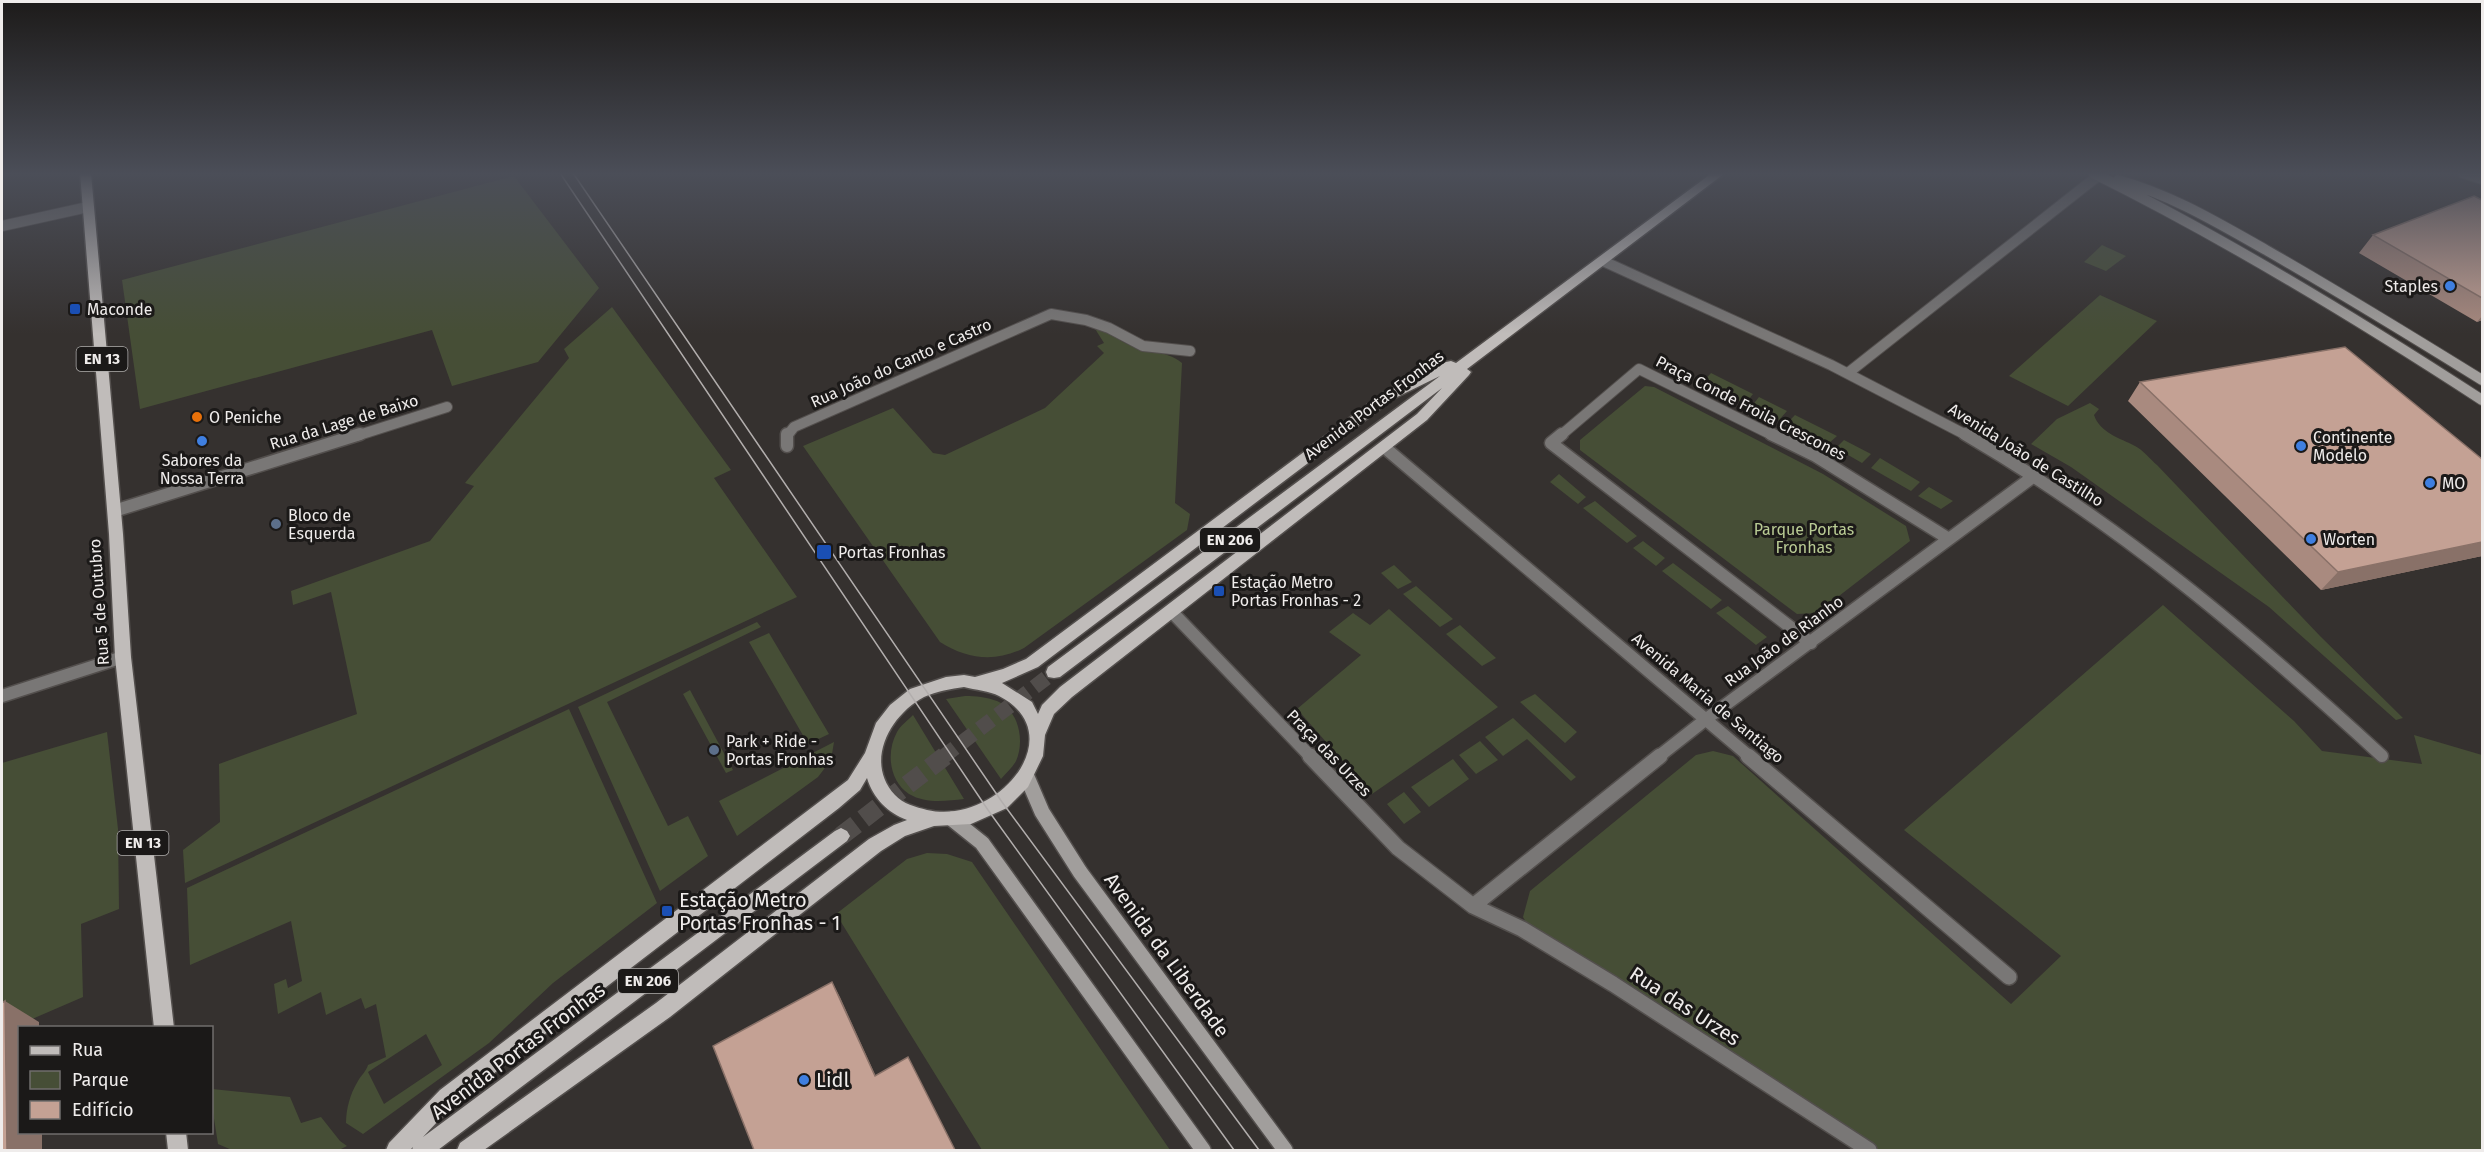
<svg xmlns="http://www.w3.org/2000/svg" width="2484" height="1152" viewBox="0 0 2484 1152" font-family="'Fira Sans',sans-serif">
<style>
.green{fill:#464e36;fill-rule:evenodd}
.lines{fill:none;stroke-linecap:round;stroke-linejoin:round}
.primary-tunnel-far1{stroke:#514d4b;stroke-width:15;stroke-dasharray:15 8;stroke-linecap:butt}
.primary-tunnel{stroke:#514d4b;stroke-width:19;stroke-dasharray:19 9;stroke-linecap:butt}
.street-far2-casing{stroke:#534f4d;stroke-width:12}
.street-far1-casing{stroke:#534f4d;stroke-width:15}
.street-casing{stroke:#534f4d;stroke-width:18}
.secondary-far1-casing{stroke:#534f4d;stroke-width:12}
.secondary-casing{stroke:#534f4d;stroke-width:18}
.primary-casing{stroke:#534f4d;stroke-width:3}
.street-far2{stroke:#797776;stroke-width:10}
.street-far1{stroke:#797776;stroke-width:12}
.street{stroke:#797776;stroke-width:15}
.secondary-far1{stroke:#a19e9c;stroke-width:10}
.secondary{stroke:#a19e9c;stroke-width:15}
.primary{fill:#c0bcba;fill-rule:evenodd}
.tram{stroke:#b2aead;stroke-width:1.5}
.wall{fill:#a98a7f}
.shaded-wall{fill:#897168}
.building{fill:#c4a194;stroke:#897168;stroke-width:1.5}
.shop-dot{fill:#3f7fe0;stroke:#1b1918;stroke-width:2}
.transit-dot{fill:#1a4fb4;stroke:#1b1918;stroke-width:2}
.food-dot{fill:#e8710a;stroke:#1b1918;stroke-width:2}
.service-dot{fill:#5c6f8a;stroke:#1b1918;stroke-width:2}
.labels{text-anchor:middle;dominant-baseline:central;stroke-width:6;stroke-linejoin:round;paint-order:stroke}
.shield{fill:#1b1918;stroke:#afadac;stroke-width:1.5}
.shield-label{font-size:15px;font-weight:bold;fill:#efeceb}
.poi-label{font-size:16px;fill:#efeceb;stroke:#1b1918;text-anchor:start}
.street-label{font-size:16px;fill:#efeceb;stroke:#1b1918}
.park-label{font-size:16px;fill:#b9cb94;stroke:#1b1918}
.near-poi-label{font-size:20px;fill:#efeceb;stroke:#1b1918;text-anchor:start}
.near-street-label{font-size:20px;fill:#efeceb;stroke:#1b1918}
</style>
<rect width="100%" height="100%" fill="#35312f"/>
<path class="green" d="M514,176L599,288L538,362L452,386L432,330L140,409L122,280Z
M2102,245L2126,256L2106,271L2084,262Z
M2100,295L2157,321L2068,406L2009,376Z
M612,307L731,470L714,478L797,597L185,883L183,850L220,822L219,764L357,714L331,592L293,605L291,591L430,541L474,486L465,483L569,358L564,349Z
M1092,324C1104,329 1113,336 1125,343C1144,353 1165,349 1182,363L1175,503L1190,514L1187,530L1024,648C995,663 967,659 940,642L803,446L893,408L933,453L945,455L1045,408L1104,353L1097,346L1104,343Z
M1711,373L1753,394L1745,404L1702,383Z
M1645,386L1654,387L1823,474L1906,526L1910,541L1817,613L1797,614L1580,450V440Z
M1759,397L1787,411L1779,420L1751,407Z
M2090,403L2099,409L2094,415C2100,433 2120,438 2135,446C2143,450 2150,459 2157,465L2320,636L2403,718L2396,720L2269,607L2071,467L2031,444L2057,419Z
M1795,415L1837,436L1828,444L1786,424Z
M1844,440L1871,454L1862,463L1836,448Z
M1880,458L1920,482L1911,491L1871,468Z
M1559,474L1586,497L1578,504L1550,482Z
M1929,487L1953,501L1941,509L1918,496Z
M1595,501L1637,536L1627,543L1583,508Z
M1643,541L1665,558L1656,566L1633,548Z
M1673,563L1722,600L1711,609L1662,571Z
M1394,565L1412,582L1398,589L1381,573Z
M1416,586L1453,619L1440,627L1403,594Z
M2163,605L2294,721L2322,751L2422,764L2414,735L2482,755V1150H1876L1531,931L1523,917L1530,891L1696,755L1713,751L1733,756L2011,1004L2061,956L1904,830Z
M1728,606L1767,637L1756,645L1716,613Z
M1389,609L1498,707L1372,794L1297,709L1361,655L1329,632L1353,613L1370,625Z
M757,622L761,627L607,702L668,826L688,816L708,856L660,891L578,707Z
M1460,625L1496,658L1482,666L1446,634Z
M769,633L829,734L808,744L749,642Z
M690,690L733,770L726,773L683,694Z
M1535,694L1577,732L1565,743L1520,702Z
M965,696C976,696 986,697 997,701C1019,710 1025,741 1016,761C1013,767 1006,773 1001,779L946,699Z
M569,709L657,903L553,983L489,1043L363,1134L346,1123C346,1109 350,1094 358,1081C361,1075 366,1072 368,1065L386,1057L376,1004L365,1009L361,998L326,1015L321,992L278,1014L274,984L286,979L288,988L302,981L291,921L190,965L187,888ZM426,1034L442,1065L384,1104L368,1072Z
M913,715L964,799C946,801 926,804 909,794C889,781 886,752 897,732C900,726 908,720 913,715Z
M1513,718L1576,777L1571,781L1527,739L1503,756L1485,737Z
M107,732L118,829L119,909L81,924L83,997L2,1032V763Z
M1480,741L1498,760L1476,774L1459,755Z
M834,742L831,760L818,777L737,836L719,801Z
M1453,759L1469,779L1429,807L1411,787Z
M1404,792L1421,812L1404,824L1387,804Z
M927,853L947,854L972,862L1170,1150H982L836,914L907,859Z
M212,1089L290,1097L301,1123L321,1117L340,1141L347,1146L339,1150H232L218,1144L212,1106Z"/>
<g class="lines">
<path class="primary-tunnel-far1" d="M943,757L1054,672"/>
<path class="primary-tunnel" d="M841,836L945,756"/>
<g class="street-far2-casing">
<path id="street-far2" d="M2463,173L2482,179
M2,226L88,207
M1603,261L1831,365L1968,436
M1848,373L2099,175
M356,436L447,407
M787,436L794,427L1051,314L1086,320L1109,328L1143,346L1190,351
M1560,436L1639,369L1774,436"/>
</g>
<g class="street-far1-casing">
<path id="street-far1" d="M787,434V446
M1562,434L1551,443L1811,643
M1771,434L1814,455L1949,539
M1965,434C2122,526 2249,634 2382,756
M1384,447L1750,757
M114,511L360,434
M1172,612L1311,757
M2,696L123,657
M1658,757L1705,720L2034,476"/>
</g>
<g class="street-casing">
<path id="street" d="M1310,756L1398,848L1473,906L1522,929L1613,984L1869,1150
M1748,756L2009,977
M1473,906L1660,756"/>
</g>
<g class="secondary-far1-casing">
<path id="secondary-far1" d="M2093,173C2228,240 2356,318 2482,400
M2118,180C2172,195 2218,223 2266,250C2339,292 2411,336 2482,380"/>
</g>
<g class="secondary-casing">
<path id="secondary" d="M1027,777L1042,812L1080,872L1285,1150
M952,819L982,843L1203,1150"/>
</g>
<g class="primary-casing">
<path id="primary" d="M80,173H91L123,534L131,657L174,1028H154L115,657L109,534Z
M1712,173H1725L1467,369L1471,372L1469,375L1427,420L1072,697L1054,714L1045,735L1043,756L1028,787L1007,808L971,824L934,826L905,836L881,851L670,1017L484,1150H457L460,1143L656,1003L869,839L894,825L907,820C888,813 873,798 867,778L860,790L839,808L454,1104L423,1137L835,831L841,828L847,831L850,836L847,841L438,1150H412L413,1147L410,1150H386L389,1143L440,1090L848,780L865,753L876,723L890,705L910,689L946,677L964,675L975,677L1003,669L1026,659L1383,393L1446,362L1451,361L1456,363ZM1440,376L1048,667L1046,672L1048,677L1054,678L1060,677L1442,388L1417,414L1060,687L1042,705L1038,714L1032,702L1002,683L1038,667L1393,399ZM964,687C975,690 990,691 999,696C1073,734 998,826 927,810C916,807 903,804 895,795C864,762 890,715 924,697C937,691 951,689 964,687Z
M166,1132H186L188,1150H168Z"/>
</g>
<use href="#street-far2" class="street-far2"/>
<use href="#street-far1" class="street-far1"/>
<use href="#street" class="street"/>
<use href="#secondary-far1" class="secondary-far1"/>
<use href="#secondary" class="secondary"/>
<use href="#primary" class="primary"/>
<path class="tram" d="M560,173L988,810L1234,1150
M573,173L1002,802L1259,1150"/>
</g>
<path class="wall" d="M2482,200V320L2477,322L2359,253L2373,235Z
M2140,382L2482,459V556L2321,590L2128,401Z"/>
<path class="shaded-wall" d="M2482,316V320L2477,322Z
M2482,542V556L2321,590L2338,572Z
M832,982L840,997L882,1090L875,1076Z
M5,1001L39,1022V1028H20V1132H42V1150H7Z"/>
<path class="building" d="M2474,196L2482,200V298L2373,235Z
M2345,347L2482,459V542L2338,572L2140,382Z
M832,982L875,1076L908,1057L955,1150H754L713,1046Z
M5,1001L7,1150H2V1003Z"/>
<linearGradient id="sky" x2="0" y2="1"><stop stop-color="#1d1b1a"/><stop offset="0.52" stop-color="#4b4e58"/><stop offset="1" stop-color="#4b4e58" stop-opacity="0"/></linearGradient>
<rect width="2484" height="334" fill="url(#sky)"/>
<g class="shop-dot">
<circle cx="2450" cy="286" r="6"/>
<circle cx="202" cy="441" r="6"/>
<circle cx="2301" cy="446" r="6"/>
<circle cx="2430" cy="483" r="6"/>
<circle cx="2311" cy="539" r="6"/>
<circle cx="804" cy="1080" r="6"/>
</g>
<g class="transit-dot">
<rect x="69" y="303" width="12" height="12" rx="3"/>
<rect x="816" y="544" width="16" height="16" rx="3"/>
<rect x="1213" y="585" width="12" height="12" rx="3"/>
<rect x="661" y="905" width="12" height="12" rx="3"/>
</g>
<circle class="food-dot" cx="197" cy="417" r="6"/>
<g class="service-dot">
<circle cx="276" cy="524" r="6"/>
<circle cx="714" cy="750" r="6"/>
</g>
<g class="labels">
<g class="shield">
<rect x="76.5" y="347" width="51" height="24" rx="4.5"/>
<rect x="1200" y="528" width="60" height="24" rx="4.5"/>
<rect x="117.5" y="831" width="51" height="24" rx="4.5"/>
<rect x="618" y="969" width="60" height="24" rx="4.5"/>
</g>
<g class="shield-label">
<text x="102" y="359">EN 13</text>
<text x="1230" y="540">EN 206</text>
<text x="143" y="843">EN 13</text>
<text x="648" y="981">EN 206</text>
</g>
<g class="poi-label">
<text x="2438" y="286" text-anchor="end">Staples</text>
<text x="87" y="309">Maconde</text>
<text x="209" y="417">O Peniche</text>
<text x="2313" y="437">Continente<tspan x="2313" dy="18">Modelo</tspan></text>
<text x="202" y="460" text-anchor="middle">Sabores da<tspan x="202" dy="18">Nossa Terra</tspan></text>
<text x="2442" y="483">MO</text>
<text x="288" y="515">Bloco de<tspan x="288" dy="18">Esquerda</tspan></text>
<text x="2323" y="539">Worten</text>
<text x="838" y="552">Portas Fronhas</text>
<text x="1231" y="582">Estação Metro<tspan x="1231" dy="18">Portas Fronhas - 2</tspan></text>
<text x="726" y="741">Park + Ride -<tspan x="726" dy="18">Portas Fronhas</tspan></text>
</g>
<g class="street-label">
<text transform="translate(901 363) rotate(-24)">Rua João do Canto e Castro</text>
<text transform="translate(1374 405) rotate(-37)">Avenida Portas Fronhas</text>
<text transform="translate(1751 408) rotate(27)">Praça Conde Froila Crescones</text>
<text transform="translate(344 422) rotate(-17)">Rua da Lage de Baixo</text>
<text transform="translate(2026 455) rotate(32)">Avenida João de Castilho</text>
<text transform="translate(99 602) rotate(-94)">Rua 5 de Outubro</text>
<text transform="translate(1784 641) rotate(-36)">Rua João de Rianho</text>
<text transform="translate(1708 698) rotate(40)">Avenida Maria de Santiago</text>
<text transform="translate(1329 753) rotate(46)">Praça das Urzes</text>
</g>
<g class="park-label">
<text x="1804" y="529">Parque Portas<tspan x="1804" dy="18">Fronhas</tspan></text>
</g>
<g class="near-poi-label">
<text x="679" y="900">Estação Metro<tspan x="679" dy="23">Portas Fronhas - 1</tspan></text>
<text x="816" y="1080">Lidl</text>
</g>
<g class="near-street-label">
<text transform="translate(1167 955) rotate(54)">Avenida da Liberdade</text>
<text transform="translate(1685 1006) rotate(33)">Rua das Urzes</text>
<text transform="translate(518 1051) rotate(-37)">Avenida Portas Fronhas</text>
</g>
</g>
<rect width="2484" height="1152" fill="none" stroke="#efeceb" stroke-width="6"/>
<rect x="18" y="1026" width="195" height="108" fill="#1b1918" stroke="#706d6c" stroke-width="1.5"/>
<rect x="30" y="1046" width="30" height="9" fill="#c0bcba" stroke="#706d6c" stroke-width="1.5"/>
<text x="72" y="1056" font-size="18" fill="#efeceb">Rua</text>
<rect x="30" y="1071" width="30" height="18" fill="#464e36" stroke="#706d6c" stroke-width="1.5"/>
<text x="72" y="1086" font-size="18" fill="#efeceb">Parque</text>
<rect x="30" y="1101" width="30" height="18" fill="#c4a194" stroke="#706d6c" stroke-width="1.5"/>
<text x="72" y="1116" font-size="18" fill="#efeceb">Edifício</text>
</svg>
